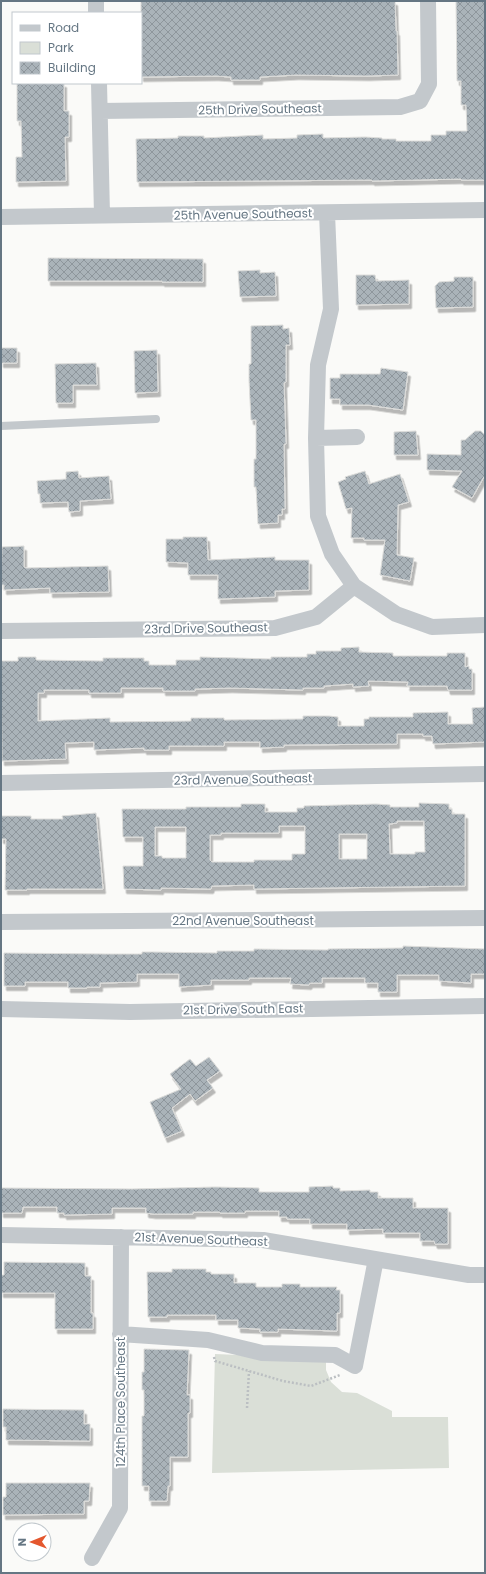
<svg xmlns="http://www.w3.org/2000/svg" width="486" height="1574" viewBox="0 0 486 1574" font-family="Poppins,sans-serif">
<style>
.green{fill:#dadfd7}
.building{fill:url(#building-cross-hatch);stroke:#dcdcda;fill-rule:evenodd;filter:url(#shadow)}
.lines{fill:none;stroke-linecap:round;stroke-linejoin:round}
.path{stroke:#bbbfc2;stroke-width:2.5;stroke-dasharray:2 2;stroke-linecap:butt}
.lane{stroke:#c3c8cc;stroke-width:8}
.street{stroke:#c3c8cc;stroke-width:16}
.labels{text-anchor:middle;dominant-baseline:central;stroke-width:4;stroke-linejoin:round;paint-order:stroke}
.street-label{font-size:12px;fill:#657683;stroke:#fff}
</style>
<defs>
<pattern id="building-cross-hatch" width="8" height="8" patternUnits="userSpaceOnUse"><rect width="8" height="8" fill="#aab3b9"/><path d="M0 0l8 8M0 8l8-8" fill="none" stroke="#8e969c"/></pattern>
<filter id="shadow"><feDropShadow dx="2.5" dy="4.5" stdDeviation="0" flood-color="#0004"/></filter>
</defs>
<rect width="100%" height="100%" fill="#fafaf8"/>
<path class="green" d="M215,1354L326,1359V1370L331,1382L342,1392L357,1393L392,1411V1417H448L449,1468L212,1473Z"/>
<path class="building" d="M141,1H395L396,31H397L398,75L367,76L296,75L260,77V80H231V77L216,76L141,77Z
M456,1H485V180H461V179L372,181V180L137,182L136,139L178,138V136H204V138L263,135V139L297,138V135L323,134V138L365,137L382,138V139H396V141H431V135H446V131H467L466,105H461V81H457Z
M17,83H64V111H69V137H65L66,181L16,182V157H22L21,121H17Z
M48,258L203,259V282H162V281H48Z
M260,270V273L275,272L276,296L240,297L238,271Z
M356,275H375L376,281L409,280V304L356,305Z
M454,277H473V307L436,308L435,286L439,282L454,281Z
M283,325V329L289,328L290,345H286V382L284,383L286,444H284L285,509H282V515H278V523L258,524L256,487H254V459H256V420H251L249,380V364H251V326Z
M1,348H17V363H1Z
M157,350L158,392L135,393L134,351Z
M96,363L97,385H73V403H56L55,364Z
M381,368L408,372L403,410L368,405H340V399H330V378H340V374H380Z
M416,431L418,455H394V432Z
M475,431H481L485,435V475L472,498L452,487L462,471L427,470V454L461,455V440H465Z
M78,471L79,478L109,476L111,499L80,501V511L69,512L68,502L40,503V494H38L37,481L66,479V472Z
M365,471L369,484L400,474L409,502L398,505L397,555L414,558L410,581L380,575L385,540H364V538H351L352,508L346,509L338,482L346,479L345,477Z
M183,537H207L208,560L275,557V560H309V590L275,591V597L218,599V575H188V563L166,562V539H183Z
M24,546V567L26,568L108,566L109,592L50,593V588L4,590V585H1L2,547Z
M359,647V652L393,653V656H447V653H465V667L469,666V669H472V690H448L447,686H407L408,682L368,681L369,686L353,687V684L324,686V688H303V690L230,688L195,689V691H163V688H121V693H89V690H44V693H38V721L110,718V722L191,721V718H224V720L303,719V716H329L338,717V726H364V719H369V717H413V713L448,712V724H473L472,708L485,707V742L433,744L432,736H423V734H397V744L284,745V747L260,748V742H224V746H169V750H144V748L94,750V742L65,743L66,759L2,761L1,661H18V657H36V660L103,661V658H144V661H149V665H176V660H200V657L271,659V657H307V654H316V651H341V648Z
M419,803L449,804V809H452V814H465V886L254,889V885L212,886L211,889L161,888V890L124,889L123,866H143V837H123L122,809H186V807H241V804H265V812H297V808H304V806L376,804L390,805V807H419ZM397,821H424L425,852H415V854H390L389,824L397,823ZM279,826H305V854H292V860H254V862H212L210,860V835H221V833H279ZM155,827H186V858H162V856H155ZM339,834H367V859H339Z
M96,813L103,889H27V890H5L6,839H1V816H31V819H63L62,816Z
M403,946L485,949V974H471V983L439,981V975H397V992H378V983H365V978H322V983H310L309,985L290,984L291,978H249V980H211V985L179,987V974H137V982L100,983V987H87V988H68V982H25V986H4V953L106,954H142V952H152L217,953V951H254V949L328,950V949L403,948Z
M209,1057L220,1071L207,1080L213,1088L195,1101L190,1094L172,1108L182,1131L165,1138L150,1102L181,1089L170,1074L190,1059L196,1066Z
M333,1186V1188H340V1191L370,1190V1192H378V1198H413V1208H448V1244H435L434,1241H420V1233H383V1229L347,1230V1224H310V1219H287V1217H279V1211H245V1213H220V1212H193V1214H153L146,1213V1208H112V1214L64,1215V1213H57V1207H23L22,1213H1V1188L132,1189L215,1187L259,1188V1192H309V1187Z
M4,1262L85,1263V1276H91V1313H93V1329H55V1293H1V1275H4Z
M172,1269H206V1272H211V1274H234V1283H256V1287H282V1284H300V1287H337L336,1290H340V1313H337V1331L278,1329V1332H260V1329L238,1328V1320H216V1315H167V1317H148L147,1272H172Z
M144,1349L189,1350L187,1395H190V1413H188V1457H170V1486H168L167,1501H149V1486H142V1416H144V1390H142V1372H144Z
M3,1409L84,1410V1424H90V1441L6,1440V1427H3Z
M6,1483H90L89,1501H84V1514L3,1515V1497H6Z"/>
<g class="lines">
<path class="path" d="M214,1357L215,1361L283,1381L311,1386L340,1375
M247,1408L249,1371"/>
<path class="lane" d="M1,426L156,419"/>
<path class="street" d="M96,1V13
M99,83L102,215
M100,111L400,107L420,101L429,84L428,1
M327,213L331,309L318,365L316,438L318,516L332,554L354,586
M1,217L485,210
M316,438L357,437
M1,631L275,628L316,617L354,586L396,614L432,627L485,625
M1,783L485,774
M1,922L485,918
M1,1009L130,1012L485,1006
M1,1235L263,1240L469,1275H485
M120,1334L208,1340L262,1353L335,1355L355,1366L376,1259
M92,1558L120,1508L121,1237"/>
</g>
<g class="labels">
<g class="street-label">
<text transform="translate(260 109) rotate(-1)">25th Drive Southeast</text>
<text transform="translate(243 214) rotate(-1)">25th Avenue Southeast</text>
<text transform="translate(206 628) rotate(-1)">23rd Drive Southeast</text>
<text transform="translate(243 779) rotate(-1)">23rd Avenue Southeast</text>
<text x="243" y="920">22nd Avenue Southeast</text>
<text transform="translate(243 1009) rotate(-1)">21st Drive South East</text>
<text transform="translate(201 1239) rotate(2)">21st Avenue Southeast</text>
<text transform="translate(120 1402) rotate(-90)">124th Place Southeast</text>
</g>
</g>
<rect width="486" height="1574" fill="none" stroke="#657683" stroke-width="4"/>
<rect x="12" y="12" width="130" height="72" fill="#ffffff" stroke="#c1c8cd"/>
<rect x="20" y="25" width="20" height="6" fill="#c3c8cc" stroke="#c1c8cd"/>
<text x="48" y="32" font-size="12" fill="#657683">Road</text>
<rect x="20" y="42" width="20" height="12" fill="#dadfd7" stroke="#c1c8cd"/>
<text x="48" y="52" font-size="12" fill="#657683">Park</text>
<rect x="20" y="62" width="20" height="12" fill="url(#building-cross-hatch)" stroke="#c1c8cd"/>
<text x="48" y="72" font-size="12" fill="#657683">Building</text>
<g transform="translate(32 1542) rotate(269)"><circle r="19" fill="#ffffff" stroke="#c1c8cd"/>
<path d="M0-3L7 15L0 10L-7 15Z" fill="#e4572e"/>
<text y="-6" font-size="11" font-weight="bold" text-anchor="middle" fill="#657683">N</text>
</g>
</svg>
